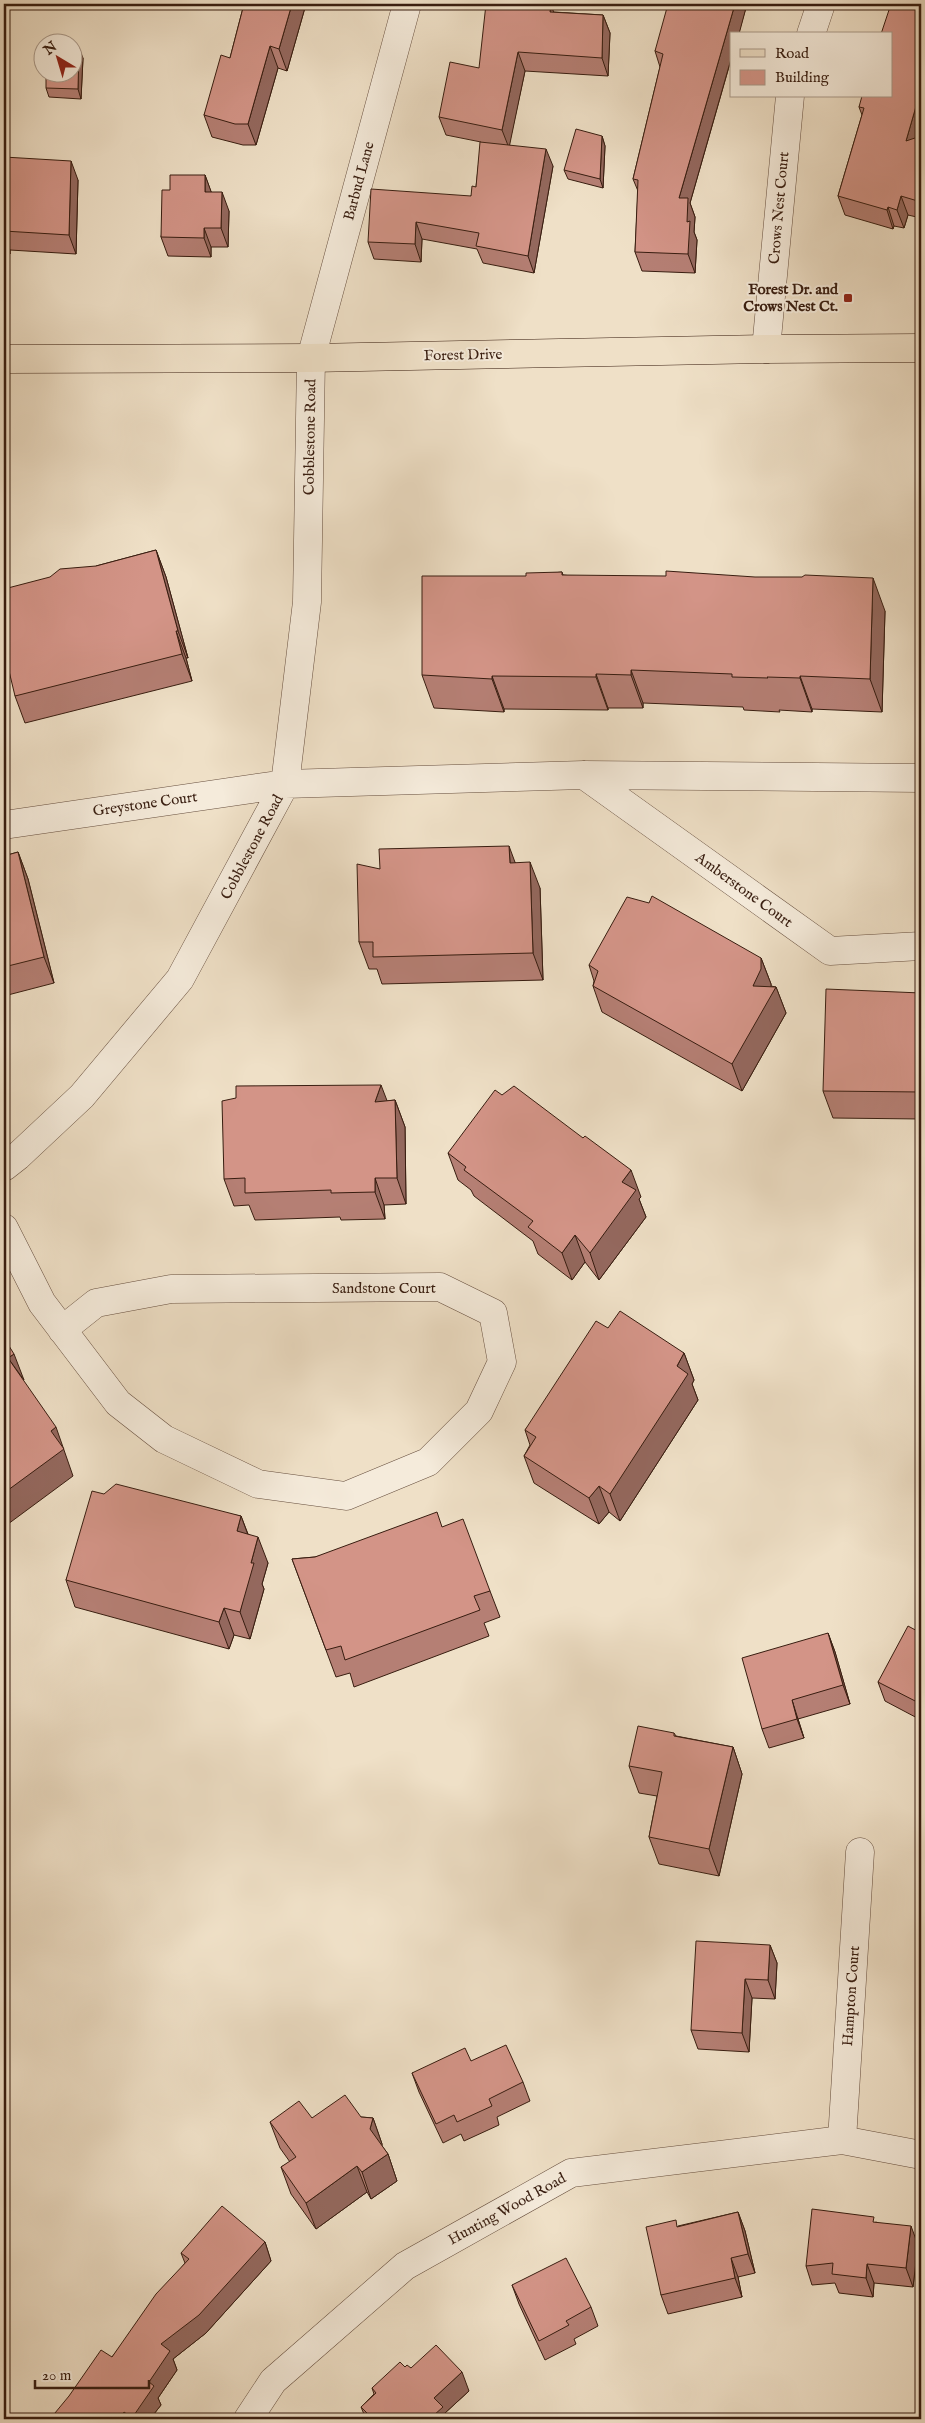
<svg xmlns="http://www.w3.org/2000/svg" width="925" height="2423" viewBox="0 0 925 2423" font-family="'IM FELL English',serif">
<style>
.lines{fill:none;stroke-linecap:round;stroke-linejoin:round}
.street-casing{stroke:#664e3e;stroke-width:29}
.primary-casing{stroke:#381d10;stroke-width:29}
.street{stroke:#f5ebdb;stroke-width:28}
.primary{stroke:#efe0c7;stroke-width:28}
.wall{fill:#b57f74;stroke:#381d10}
.shaded-wall{fill:#94685e;stroke:#381d10}
.building{fill:#d39487;stroke:#381d10}
.poi-dot{fill:#8f2418;stroke:#f5ebdb;stroke-width:2}
.labels{text-anchor:middle;dominant-baseline:central;stroke-width:4;stroke-linejoin:round;paint-order:stroke}
.street-label{font-size:15px;fill:#381d10;stroke:#f5ebdb}
.poi-label{font-size:15px;font-weight:bold;fill:#381d10;stroke:#f5ebdb;text-anchor:end}
</style>
<rect width="100%" height="100%" fill="#efe0c7"/>
<filter id="stains"><feTurbulence type="fractalNoise" baseFrequency=".004" numOctaves="4"/><feColorMatrix values="0 0 0 0 .2 0 0 0 0 .09 0 0 0 0 .02 0 0 0 .5 -.17"/></filter>
<radialGradient id="worn" r=".72"><stop offset=".6" stop-color="#630" stop-opacity="0"/><stop offset="1" stop-color="#630" stop-opacity=".3"/></radialGradient>
<g class="lines">
<g class="street-casing">
<path id="street" d="M811,34L821,4
M766,349L790,96
M584,775L830,951L921,946
M4,825L285,784L584,775L921,778
M4,1167L18,1156L82,1096L180,979L285,784L307,602L311,358L407,4
M4,1228L42,1303L118,1403L164,1439L258,1484L346,1496L428,1462L479,1411L502,1362L493,1313L440,1287L171,1289L96,1303L62,1330
M842,2140L860,1852
M248,2419L273,2381L405,2266L571,2173L842,2140L921,2155"/>
</g>
<g class="primary-casing">
<path id="primary" d="M4,359L311,358L766,349L921,348"/>
</g>
<use href="#street" class="street"/>
<use href="#primary" class="primary"/>
</g>
<path class="wall" d="M244,4H306L287,71L278,68L256,145H243L212,137L204,115L230,58Z
M546,4L554,12L603,15L610,33L608,76L525,71L509,145L553,166L534,273L483,263L477,249L422,239L421,262L374,259L368,242L471,196L476,187L481,142L446,135L439,117L479,68Z
M681,4H747L690,203L695,217L694,232L697,240L695,273L642,271L635,252L638,191L633,179L660,67L655,51L680,7Z
M921,4V130L919,137L921,136V218L908,215L904,228L894,226L893,229L845,215L838,196L862,115L859,107Z
M83,58L81,99L49,97L46,88Z
M602,136L605,146L603,188L568,179L564,170Z
M4,157L78,180L76,254L10,250V254H7L6,265H4Z
M205,175L211,192L229,211L228,247H211V257L168,256L161,237L170,190Z
M156,550L166,577L188,658H186L192,681L25,723L15,696L96,566Z
M562,572L563,575L885,611L882,712L812,709V712L779,710L780,712L744,710L743,707L643,703V708H608V710L504,709V712L434,708L422,675L526,576Z
M18,852L28,879L54,983L4,996V856Z
M515,862L540,888L543,980L382,984L377,969H369L359,942L380,869Z
M761,958L771,984V986L776,987L786,1013L742,1091L602,1012L593,986L594,981L589,965Z
M921,993V1119L833,1118L823,1091Z
M395,1100L405,1127L406,1204L384,1205L385,1219L341,1220L340,1217L255,1220L249,1205L234,1206L224,1179L387,1101Z
M448,1153L641,1197L639,1199L646,1217L599,1280L585,1262L572,1280L538,1254L533,1241L474,1196L471,1190L458,1180Z
M608,1328L684,1353L694,1380L692,1384L698,1400L620,1521L609,1512L599,1524L534,1483L524,1456L530,1445L525,1430Z
M104,1494L241,1516L248,1534L268,1563L262,1584L264,1589L250,1639L234,1635L229,1649L75,1607L66,1580Z
M442,1527L490,1591L500,1617L484,1623L489,1636L354,1687L350,1673L336,1677L292,1559L315,1557Z
M828,1633L835,1652L850,1704L798,1719L804,1738L769,1748L762,1729Z
M921,1633V1720L885,1701L878,1682Z
M674,1733L676,1736L733,1747L742,1774L719,1876L659,1864L649,1837L657,1796L639,1793L629,1766Z
M770,1945L777,1963L775,1999L752,1998L749,2052L698,2049L691,2030Z
M471,2061L523,2082L530,2101L497,2117L499,2125L464,2141L461,2134L443,2143L419,2092L412,2073Z
M361,2117L373,2118L382,2144V2146L388,2154L397,2181L371,2199L367,2192L316,2229L291,2194L281,2167L290,2162L280,2148L270,2122L312,2118Z
M738,2212L745,2231L755,2273L738,2277L742,2297L668,2314L661,2295L678,2226Z
M876,2222L918,2245L913,2287L874,2283L873,2297L839,2293L835,2283L812,2285L806,2266Z
M265,2242L271,2261L206,2333L173,2359L177,2370L158,2398L161,2405L150,2419H50L112,2357L185,2263L181,2253Z
M512,2285L591,2307L598,2326L574,2339L576,2344L545,2360L519,2304Z
M405,2367L411,2368L469,2391L445,2413L447,2419H366L361,2407L374,2394L372,2388Z"/>
<path class="shaded-wall" d="M292,4H306L287,71L279,49Z
M735,4H747L739,34H731V59L690,203L695,217L694,232L697,240L695,273L688,254L679,198Z
M551,5L558,23L550,12Z
M603,15L610,33L608,76L602,58Z
M270,46L278,68L256,145L248,124Z
M79,48L83,58L81,99L78,89Z
M518,52L525,71L509,148L502,130Z
M921,89V130L912,159L906,141Z
M602,136L605,146L603,188L600,179Z
M546,149L553,166L534,273L528,256Z
M71,161L78,180L76,254L69,235Z
M205,175L212,194L205,192Z
M222,192L229,211L228,247L221,228Z
M901,196L908,215L904,228L897,210Z
M888,207L894,226L893,229L887,210Z
M416,222L422,239L421,262L415,244Z
M204,228L211,247V257L204,238Z
M4,233L10,250V254L4,237Z
M4,246L7,254L6,265L4,257Z
M156,550L166,577L188,658L178,631Z
M873,578L885,611L882,712L870,679Z
M176,631L186,658L192,681L182,654Z
M631,670L643,703V708L631,675Z
M596,674L608,708V710L596,677Z
M492,676L504,709V712L492,679Z
M800,676L812,709V712L800,678Z
M509,846L519,873L510,863Z
M18,852L28,879L54,983L44,957Z
M530,862L540,888L543,980L533,953Z
M761,958L771,984V995L776,987L786,1013L742,1091L732,1064L753,986Z
M381,1085L391,1111L375,1102Z
M395,1100L405,1127L406,1204L397,1178Z
M631,1170L641,1197L639,1199L646,1217L599,1280L590,1253L622,1182Z
M375,1178L384,1205L385,1219L375,1192Z
M575,1235L585,1262L572,1280L562,1253Z
M684,1353L694,1380L692,1384L698,1400L620,1521L610,1494Z
M14,1354L24,1380L8,1358Z
M56,1427L73,1476L4,1527V1493L51,1431Z
M599,1486L609,1512L599,1524L589,1498Z
M241,1516L251,1543L237,1531Z
M258,1537L268,1563L262,1584L264,1589L250,1639L240,1612L251,1563Z
M224,1608L234,1635L229,1649L219,1622Z
M828,1633L835,1652L850,1704L843,1685Z
M792,1700L804,1738L797,1719Z
M733,1747L742,1774L719,1876L709,1849Z
M770,1945L777,1963L775,1999L768,1980Z
M745,1979L752,1998L749,2052L742,2033Z
M373,2118L382,2144L380,2156L370,2129Z
M388,2154L397,2181L371,2199L362,2172Z
M357,2166L367,2192L316,2229L306,2203Z
M738,2212L745,2231L755,2273L748,2254Z
M911,2226L918,2245L913,2287L906,2268Z
M265,2242L271,2261L206,2333L173,2359L177,2370L158,2398L161,2405L150,2419H132V2418L149,2382L161,2344Z
M731,2258L738,2277L742,2297L735,2278Z
M867,2264L874,2283L873,2297L866,2278Z
M462,2372L469,2391L445,2413L447,2419H436L434,2415V2398Z
M124,2412L126,2419H120Z"/>
<path class="building" d="M244,4H292L279,49L270,46L248,124H235L204,115L221,55L230,58Z
M486,4H539L551,5L550,12L603,15L602,58L518,52L502,130L439,117L450,62L479,68Z
M668,4L680,7L681,4H735L679,198H688L687,222L690,221L688,254L635,252L638,180L633,179L663,54L655,51Z
M891,4H921V89L906,141L921,136V202L901,196L897,210L888,207L887,210L838,196L864,108L859,107L862,96H891V34H881Z
M72,48H79L78,89L46,88V72H72Z
M576,129L602,136L600,179L564,170Z
M480,142L546,149L528,256L476,246L479,233L416,222L415,244L368,242L371,189L471,196L472,186L476,187Z
M4,157L71,161L69,235L4,231Z
M170,175H205V192H222L221,228H204V238L161,237L162,190H170Z
M156,550L178,631H176L182,654L15,696L4,650V589L50,577L60,569L96,566Z
M666,571L755,577H802L805,575L873,578L870,679L800,676V678L767,677L768,678L732,677V674L631,670V675L596,674V677L492,676V679L422,675V576H526V573L562,572V575L666,576Z
M509,846L510,863L530,862L533,953L373,957V942H359L357,864L380,869L379,849Z
M18,852L44,957L4,967V856Z
M652,896L761,958V969L753,986L776,987L732,1064L593,986L598,971L589,965L627,897L649,903Z
M826,989L921,993V1092L823,1091Z
M381,1085L375,1102L395,1100L397,1178H375V1192L331,1193V1190L245,1193V1178L224,1179L222,1101L236,1098V1086Z
M514,1086L583,1138L585,1136L631,1170L622,1182L636,1190L590,1253L575,1235L562,1253L528,1227L533,1221L464,1170L466,1167L448,1153L495,1090L502,1095Z
M620,1311L684,1353L677,1366L688,1374L610,1494L599,1486L589,1498L524,1456L536,1437L525,1430L596,1321L608,1328Z
M4,1338L14,1354L8,1358L56,1427L51,1431L64,1449L4,1493Z
M116,1484L241,1516L237,1531L258,1537L251,1563H254L240,1612L224,1608L219,1622L66,1580L92,1491L104,1494Z
M437,1512L442,1527L463,1519L490,1591L474,1596L480,1610L345,1660L341,1646L326,1650L292,1559L315,1557Z
M908,1626L921,1633V1704L878,1682Z
M828,1633L843,1685L792,1700L797,1719L762,1729L742,1658Z
M638,1726L674,1733V1736L733,1747L709,1849L649,1837L662,1772L629,1766Z
M696,1941L770,1945L768,1980L745,1979L742,2033L691,2030Z
M506,2045L523,2082L489,2099L492,2106L457,2122L454,2115L436,2124L412,2073L465,2048L471,2061Z
M345,2095L361,2117L373,2118L370,2129L388,2154L362,2172L357,2166L306,2203L281,2167L296,2157L270,2122L299,2101L312,2118Z
M222,2206L265,2242L199,2315L161,2344L170,2351L149,2382L154,2386L132,2418L124,2412L120,2419H50L69,2396L101,2350L112,2357L156,2294L189,2259L181,2253Z
M812,2209L874,2217L873,2222L911,2226L906,2268L867,2264L866,2278L832,2274L833,2263L806,2266Z
M738,2212L748,2254L731,2258L735,2278L661,2295L646,2227L676,2220L677,2227Z
M566,2258L591,2307L566,2321L569,2325L539,2341L512,2285Z
M436,2345L462,2372L434,2398L443,2407L434,2415L438,2419H373L361,2407L376,2393L372,2388L400,2362L405,2367L407,2365L411,2368Z"/>
<rect class="poi-dot" x="843" y="293" width="10" height="10" rx="2.5"/>
<g class="labels">
<g class="street-label">
<text transform="translate(359 181) rotate(-75)">Barbud Lane</text>
<text transform="translate(779 208) rotate(-85)">Crows Nest Court</text>
<text transform="translate(463 355) rotate(-1)">Forest Drive</text>
<text transform="translate(310 437) rotate(-89)">Cobblestone Road</text>
<text transform="translate(145 804) rotate(-8)">Greystone Court</text>
<text transform="translate(252 847) rotate(-62)">Cobblestone Road</text>
<text transform="translate(744 890) rotate(36)">Amberstone Court</text>
<text x="384" y="1288">Sandstone Court</text>
<text transform="translate(851 1996) rotate(-86)">Hampton Court</text>
<text transform="translate(507 2209) rotate(-29)">Hunting Wood Road</text>
</g>
<g class="poi-label">
<text x="838" y="289">Forest Dr. and<tspan x="838" dy="17">Crows Nest Ct.</tspan></text>
</g>
</g>
<rect width="925" height="2423" fill="none" stroke="#efe0c7" stroke-width="20"/>
<rect x="5" y="5" width="915" height="2413" fill="none" stroke="#381d10" stroke-width="2.5"/>
<rect x="10" y="10" width="905" height="2403" fill="none" stroke="#381d10"/>
<rect x="730" y="32" width="162" height="65" fill="#f5ebdb" stroke="#a9998a"/>
<rect x="740" y="49" width="25" height="8" fill="#efe0c7" stroke="#a9998a"/>
<text x="775" y="58" font-size="15" fill="#381d10">Road</text>
<rect x="740" y="70" width="25" height="15" fill="#d39487" stroke="#a9998a"/>
<text x="775" y="82" font-size="15" fill="#381d10">Building</text>
<g transform="translate(58 58) rotate(322)"><circle r="24" fill="#f5ebdb" stroke="#a9998a"/>
<path d="M0-4L9 19L0 12L-9 19Z" fill="#8f2418"/>
<text y="-8" font-size="14" font-weight="bold" text-anchor="middle" fill="#381d10">N</text>
</g>
<path d="M35 2380v8h114v-8" fill="none" stroke="#381d10" stroke-width="2.5"/>
<text x="42" y="2380" font-size="15" fill="#381d10" stroke="#f5ebdb" stroke-width="4" paint-order="stroke">20 m</text>
<rect width="100%" height="100%" filter="url(#stains)"/>
<rect width="100%" height="100%" fill="url(#worn)"/>
</svg>
